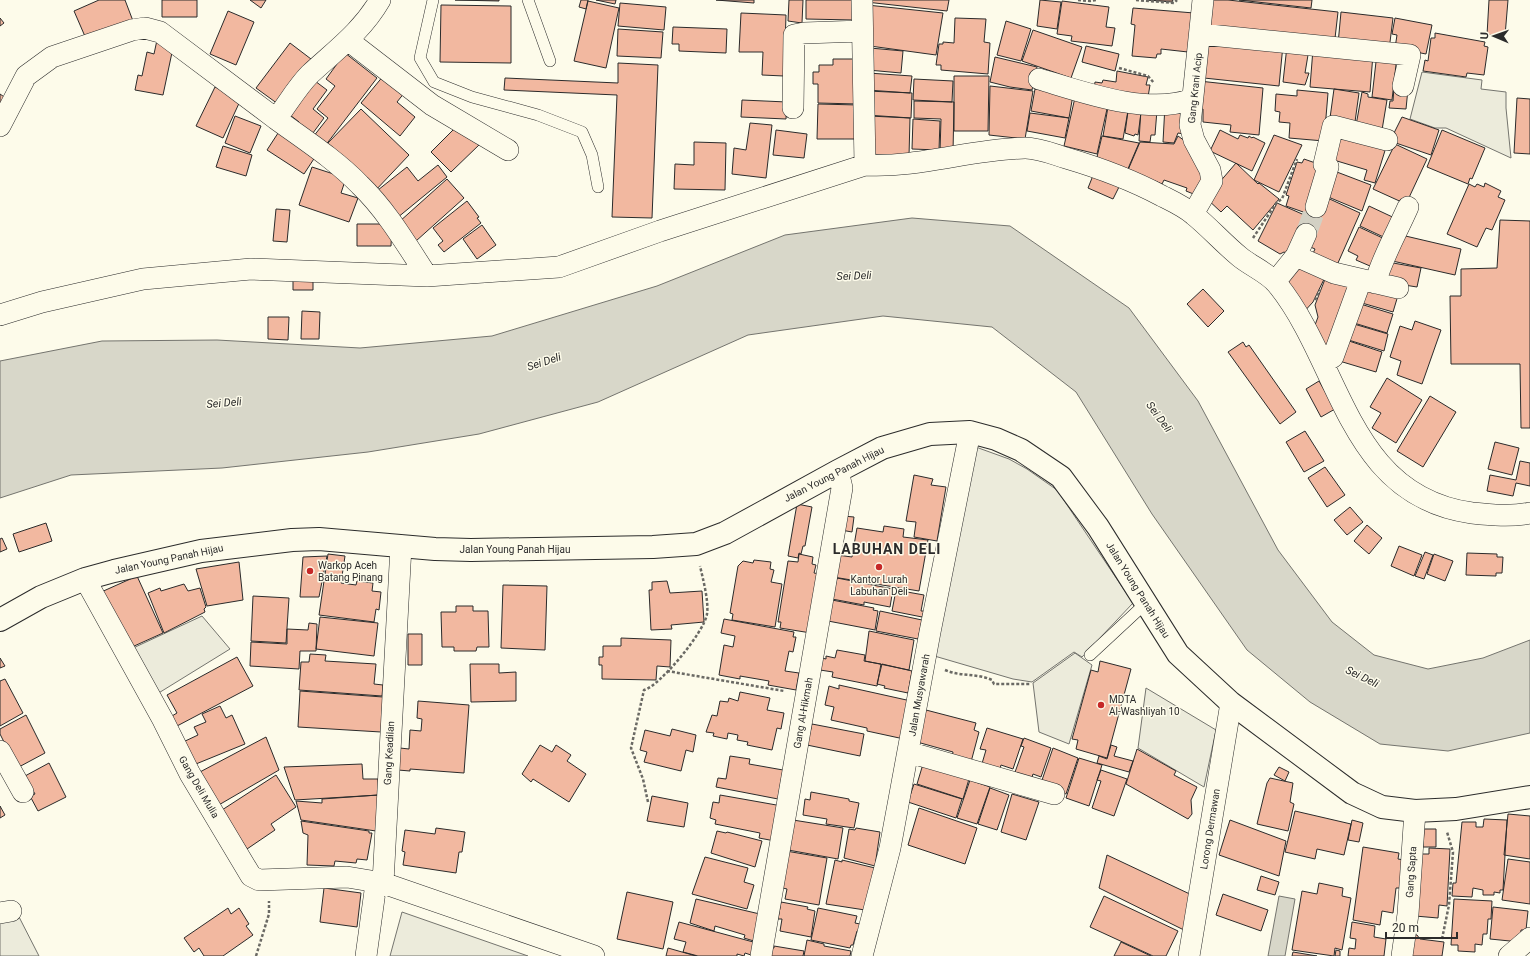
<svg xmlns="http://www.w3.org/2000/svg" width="1530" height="956" viewBox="0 0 1530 956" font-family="Roboto,sans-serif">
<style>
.green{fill:#ecebdb;stroke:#74746e}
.water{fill:#d8d7c9;stroke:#74746e}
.building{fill:#f2b8a0;stroke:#2b2b2b}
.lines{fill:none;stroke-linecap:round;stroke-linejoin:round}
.street-tunnel{stroke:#d3d1c4;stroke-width:21;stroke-dasharray:21 10;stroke-linecap:butt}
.lane-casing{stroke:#2b2b2b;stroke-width:12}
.street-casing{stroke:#2b2b2b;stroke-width:22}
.secondary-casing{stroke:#2b2b2b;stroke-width:24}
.path{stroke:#6a6964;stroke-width:2.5;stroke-dasharray:3 2;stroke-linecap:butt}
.lane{stroke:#fdfbea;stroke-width:11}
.street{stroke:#fdfbea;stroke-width:21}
.secondary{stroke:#fdfbea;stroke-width:22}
.poi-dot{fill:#c62828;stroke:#fdfbea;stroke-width:1.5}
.labels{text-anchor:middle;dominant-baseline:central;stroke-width:3;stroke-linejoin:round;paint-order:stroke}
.street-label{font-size:10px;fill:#2b2b2b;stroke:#fdfbea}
.poi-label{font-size:10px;fill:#2b2b2b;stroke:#fdfbea;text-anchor:start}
.water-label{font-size:11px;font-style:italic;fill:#2b2b2b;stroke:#fdfbea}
.district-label{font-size:14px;font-weight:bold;letter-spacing:1px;fill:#2b2b2b;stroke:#fdfbea}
</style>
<rect width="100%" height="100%" fill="#fdfbea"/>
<path class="green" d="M1422,72L1482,80L1481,89L1506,92V108L1511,158L1446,128H1435L1410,119Z
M973,446L1009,459L1027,469L1057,490L1133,603L1082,657L1074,652L1032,682L1013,679L931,655Z
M202,616L230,649L157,694L131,649Z
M1075,653L1092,665L1069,744L1039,732L1033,683Z
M1146,688L1216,730L1204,787L1138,748Z
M402,912L528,956H390Z
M17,913L39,956H0V921Z"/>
<path class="water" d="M912,218L1010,226L1129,308L1198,401L1278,550L1332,622L1374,655L1428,669L1483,658L1530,640V733L1448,751L1380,744L1310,702L1247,650L1152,514L1076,392L992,327L883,316L748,335L598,402L479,434L368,452L222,468L71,475L0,498V361L102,341L217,340L360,348L492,336L657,286L785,235Z
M1279,896L1295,899L1285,956H1268Z"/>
<path class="building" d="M99,0H125L133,21L87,41L74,11Z
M162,0H197V17H162Z
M250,0H266L261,8Z
M455,0H499V1Z
M581,0H588L586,9L579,7Z
M596,0H616L615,4Z
M716,0H754V3Z
M789,0H803L802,23L788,21Z
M806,0H855L854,20L806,19Z
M866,0H949L947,11L866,2Z
M1040,0L1061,2L1057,29L1037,26Z
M1148,0H1173L1172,2Z
M1211,0H1228L1338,12L1334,47L1208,33Z
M1239,0H1312L1311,8Z
M1489,0H1508L1505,36L1487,35Z
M588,1L619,8L606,68L574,61Z
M1062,1L1109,7L1106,27L1115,28L1112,46L1071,41L1072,36L1057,34Z
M620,3L666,7L664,30L618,26Z
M441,5L511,6V63L440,62Z
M867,5L943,13L936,55L870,46Z
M1133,8L1194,13L1188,52L1161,49V54H1157L1156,58L1132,56L1135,25L1131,24Z
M228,11L254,22L236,65L210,54Z
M1341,12L1393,18L1389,50L1338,44Z
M741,13L786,15L784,76L762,75L763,52H739Z
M0,18L4,23L0,26Z
M955,18L986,19L984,42L990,43L988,74L941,70V65H936L939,44H943V42L954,43Z
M1395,18L1432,25L1426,54L1395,48L1397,35L1392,34Z
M1006,21L1031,29L1021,61L997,55Z
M673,27L727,29L726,53L679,51V44H672Z
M618,29L663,32L661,58L617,56Z
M1033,30L1082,47L1071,78L1022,61Z
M1435,33L1485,42L1484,46L1488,47L1484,75L1467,73L1466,77L1423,71L1425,60L1428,61L1431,38H1435Z
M1208,38L1283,45L1279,86L1204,78Z
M157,40L174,43L163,95L135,90L138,75L142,76L147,52L154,54Z
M290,43L311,59L278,104L256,88Z
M1086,46L1119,54L1115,71L1082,62Z
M1287,46L1309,49L1305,73H1309L1305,85L1283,82Z
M870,48L903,51L901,73L868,70Z
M1313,49L1373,54L1370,92L1310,87Z
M345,53L377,78L325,146L313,137L328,118L317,109L335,86L326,79Z
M1377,53L1397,56L1392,100L1372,97Z
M995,57L1037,67L1032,90L1010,87L990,82Z
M833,59H859L858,104L818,103V84H813V72H819V65H833Z
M618,63L658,65L652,218L612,217L617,95L504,90L505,78L618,83Z
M1117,71L1148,77L1146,85H1150L1147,103L1094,90L1095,82L1102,83L1103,80L1116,82Z
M868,73L912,76L910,93L867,90Z
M384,75L405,92L397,102L415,117L400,136L361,103Z
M954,76H989L988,131H954Z
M914,79L953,81L952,102L913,100Z
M315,81L327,90L313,109L324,118L310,137L296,126L299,122L290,115Z
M1199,81L1263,88L1259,135L1230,132L1231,125L1203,122V109H1197Z
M990,86L1033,91L1025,139L989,135Z
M215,87L241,99L223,138L196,126Z
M1394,87L1408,89L1406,109L1389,108L1390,101H1393Z
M1035,89L1073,95L1069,118L1031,111Z
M1334,89L1359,93L1354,129L1330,118Z
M1297,90L1328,93L1324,141L1289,138L1290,123L1279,122L1280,112L1275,111L1276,94L1297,96Z
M867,91L912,93L911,118L866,115Z
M1362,92L1368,94V97L1387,100L1381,136L1355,131Z
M1076,93L1109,100L1097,154L1064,146Z
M0,94L10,101L0,116Z
M1517,98L1530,99V154L1514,153Z
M742,100L787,102L786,119L741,117Z
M914,101L954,102L953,153L940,152L941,119L914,118Z
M1109,101L1129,105L1123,139L1103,136Z
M818,104L858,105V139H817Z
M1129,104L1142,106L1138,135L1135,134L1134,136L1125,133Z
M1165,105L1183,107L1184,134L1178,133L1174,143L1163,142Z
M1141,108L1157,110L1155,135H1151L1150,142L1139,141Z
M361,109L409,155L374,192L326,145Z
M1030,113L1069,118L1065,138L1027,131Z
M235,116L261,126L250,153L225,143Z
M869,116L910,118L909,156L867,154Z
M1402,117L1439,130L1431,155L1390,141Z
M913,119L940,121L939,150L912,149Z
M460,123L480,144L451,172L431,152Z
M750,123L772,125L766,178L732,174L734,148L746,150Z
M282,127L319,151L304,174L267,150Z
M1336,128L1387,144L1375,183L1364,180L1367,170L1337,161L1335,167Z
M776,130L807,134L804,158L773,155Z
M1220,130L1238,139L1240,135L1248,138L1249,136L1252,138L1253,137L1265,143L1252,171L1210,151Z
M1442,130L1485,148L1472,179L1470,178L1468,184L1427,167Z
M1274,135L1302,145L1279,192L1254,180Z
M1102,136L1139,143L1127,171L1097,157Z
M1178,136L1192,146L1208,170L1196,195L1186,191L1187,188L1164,180L1162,184L1128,170L1140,142L1174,144Z
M694,142L726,143L725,190L674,189L675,164L694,165Z
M1395,144L1427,159L1406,204L1373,189Z
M223,146L252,155L246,176L216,167Z
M1304,159L1324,166L1309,214L1286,206L1289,196L1286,195L1297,162L1302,163Z
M1236,163L1258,184L1259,183L1279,199L1253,230L1227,206L1221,212L1206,198Z
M438,165L447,177L397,218L378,190L407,167L418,181Z
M312,167L346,178L341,193L358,198L349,222L299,205Z
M1329,169L1371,185L1362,211L1321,194Z
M1094,173L1120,185L1113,199L1088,188Z
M447,179L464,198L416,241L399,222Z
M1485,183L1501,191L1498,197L1505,200L1492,230L1486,228L1477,247L1447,234L1469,184L1475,187L1477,184L1484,187Z
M1321,195L1360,213L1334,272L1310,260L1315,249L1306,245L1303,233L1314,206Z
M467,201L479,217L477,218L481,223L444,252L438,245L443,241L433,228Z
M1277,203L1309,217L1292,256L1284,252L1280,254L1258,241Z
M1369,206L1401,221L1392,241L1360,226Z
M276,209L290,210L287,242L273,241Z
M1500,220L1530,221V428H1521L1520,364H1451L1450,296H1461V269L1497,268Z
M357,224H392L391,246H357Z
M482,225L496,245L477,259L463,239Z
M1359,227L1389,241L1377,269L1356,260L1358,256L1348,251Z
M1397,234L1461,249L1455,275L1388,260Z
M1297,259L1327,273L1313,302L1302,314L1282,282Z
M1382,261L1421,268L1417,287L1379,281Z
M1327,274L1360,281L1332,353L1318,338L1315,325L1318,317L1315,305Z
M293,278H313V290H293Z
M1361,282L1399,292L1393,312L1355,301Z
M1203,289L1224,311L1208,327L1187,304Z
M1354,302L1393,314L1387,333L1354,323Z
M302,311L320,312L319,339H301Z
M268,317H289L288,340L268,339Z
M1415,321L1441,330L1422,384L1397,375L1401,361L1390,357L1400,326L1412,330Z
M1347,322L1388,334L1384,351L1342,338Z
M1343,339L1382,352L1376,372L1336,360Z
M1243,342L1246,347L1249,345L1296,412L1280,424L1228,352Z
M1387,378L1422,400L1396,443L1372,428L1381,413L1370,407Z
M1319,381L1335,409L1321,417L1306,389Z
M1430,396L1456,412L1423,467L1397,451Z
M1305,431L1324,461L1304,472L1286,442Z
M1495,442L1519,448L1512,475L1488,469Z
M1520,461L1530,463V486L1516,483L1513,496L1487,491L1490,475L1516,480Z
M1325,467L1345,495L1327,507L1308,478Z
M914,475L933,479L931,485L946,487L937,541L914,537L916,522L906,521Z
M797,504L812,507L805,546H803L801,554L799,553L798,558L788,556Z
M1350,507L1363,522L1347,535L1334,520Z
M843,516L854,517L852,532L841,530Z
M46,523L52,541L19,552L13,534Z
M1367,525L1382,538L1369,554L1354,541Z
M884,526L904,529L903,537L928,540L919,591L833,577L837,555L852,557L857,528L883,532Z
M2,538L7,549L0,552V539Z
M1399,546L1422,555L1414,576L1391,566Z
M1425,552L1433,555L1424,579L1415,576Z
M1467,553L1497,554V557H1503L1502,573H1496V576L1466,575Z
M328,554L345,556L341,583L356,585L357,581L373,583L372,591L381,592L379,610L376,609L374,622L319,615Z
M799,554L813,557L812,564L816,565L814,573L820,574L811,633L780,628L781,622H778L788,561L798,562Z
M1434,554L1453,561L1445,581L1427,574Z
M327,556L319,597H300L303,557Z
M754,560L771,562L770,569L774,570L771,582L782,584L775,627L732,620L733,614L730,613L738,566L743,561L753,563Z
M239,562L243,600L207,606L196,569Z
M137,576L163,633L132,647L99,593Z
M837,578L893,589L890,607L864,602V605L832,599Z
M667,581L670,593L702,591L704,622L671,625L672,629L651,630L649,590H652V582Z
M184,584L188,591L200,588L206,607L204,609L205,612L164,633L148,593L160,588L161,591Z
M503,585L547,586L545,650L501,648Z
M896,590L924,595L921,611H924L922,617L892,611Z
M253,596L289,598L286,643L251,641Z
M832,600L874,608L873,610L878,611L875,630L828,621Z
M456,606H473V611H488L489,647H477L476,651H454V647H442L441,612H456Z
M880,611L922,620L918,639L876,631Z
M320,617L378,623L374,656L316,649Z
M724,619L794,632L793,637H796L793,652L789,651L785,671L799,673L796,690L768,685L769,681L740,676V679L719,675L724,645L733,647L735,636L721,633Z
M309,623L317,624L316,651H300L299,669L250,666L251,642L287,644V629L308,630Z
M869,631L914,640L909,670L865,661Z
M408,634H422V665H408Z
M621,638L671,640L670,667L657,666L656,680L602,679V665H599V657H603V646H621Z
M837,650L865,655L864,661L881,664L877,686L832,677L833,672L820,670L822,658L826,659V656L835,658Z
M310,654L326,655L325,661L376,664L374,684L383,685L382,696L299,690L301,662H309Z
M237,657L253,686L177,726L172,716L177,713L167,695Z
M0,658L5,666L0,668Z
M1100,661L1131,669L1107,758L1076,749L1078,740L1072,739L1091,670L1098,672Z
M470,664H499V673L516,672V701L471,702Z
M882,664L912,671L908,693L884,688L885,686L877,684Z
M5,679L23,713L0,726V681Z
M839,685L911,701L904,739L867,731V728L831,720L834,707L825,705L829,686L839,689Z
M300,691L383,697L381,732L298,727Z
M740,692L770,698L767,710L784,713L781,729L777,728L772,750L747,745L748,742L737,740L738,735L728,733L727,739L713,736L714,733L706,732L712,715L717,716L720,701L728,702L729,698L738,701Z
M418,701L469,705L464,773L410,769V771L398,770L400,748L409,749L410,730L421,731L422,719L417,718Z
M220,706L226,718L232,715L245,744L191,766L181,743L198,735L194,727L206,722L202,714Z
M926,710L976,723L974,730L979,732L971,762L952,757L953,752L917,742Z
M26,715L45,753L17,768L0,734V729Z
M812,724L864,734L860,756L807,745Z
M987,728L1023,739L1013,769L1001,765L999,772L981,767L986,750L980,749Z
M672,729L696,735L693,752L686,750L681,771L644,762L647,752L640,750L645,730L670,736Z
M266,737L279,770L217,806L198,773Z
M1024,738L1051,748L1041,777L1033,774L1031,780L1014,775L1024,747L1021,746Z
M540,745L552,752L556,745L571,755L567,761L586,774L569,802L533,779L531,782L522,774Z
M1111,745L1117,747L1114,756L1133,761L1129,772L1097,763L1099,756L1107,759Z
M1053,748L1078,758L1066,794L1040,786Z
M1137,749L1176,771L1174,775L1197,787L1191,800L1192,814L1188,819L1126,784Z
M730,756L750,759L749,764L783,770L778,799L716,787L718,778L726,779Z
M1079,758L1102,765L1089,806L1066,798Z
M49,763L66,797L38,811L30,796L35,794L25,776Z
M362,764L363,779H378L379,795L295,800L284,767Z
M923,764L969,779L963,799L917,784Z
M1279,767L1289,772L1285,781L1274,775Z
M1101,770L1127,779L1114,816L1092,808L1101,781L1097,780Z
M276,775L296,807L271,824L275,830L247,849L222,810Z
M1270,778L1293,783L1290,802L1294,804L1288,831L1257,824L1267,783Z
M970,780L990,787L977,824L957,818Z
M914,784L962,799L956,818L908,802Z
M990,788L1009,795L997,830L978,824Z
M811,792L849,799V801L859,803L854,828L826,824L827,819L803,815L805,799L810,800Z
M1012,794L1039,802L1026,840L1001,832Z
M378,795L376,831L301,820L296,801L322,803V799Z
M720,795L782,806L775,841L759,838L760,833L715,824L716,820L710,818L713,802L719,803Z
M652,796L688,803L684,827L647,821Z
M0,806L5,815L0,818Z
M919,808L977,828L965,864L908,845Z
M1295,811L1351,824L1344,855L1317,849L1315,859L1285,852Z
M1508,814L1530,816V859L1504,855Z
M1484,819L1507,820L1503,890H1500V893L1494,892V895H1483V890L1473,888L1472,897L1452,896L1453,883H1456L1462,822H1476V827H1483Z
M793,820L843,828L838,859L788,850Z
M1230,820L1286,841L1279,876L1219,855Z
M1352,820L1363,823L1359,842L1348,840Z
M301,821L369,831V833H372L367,860L357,859L356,863L335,861L334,866L307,865L308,835L303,833Z
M436,828L465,832L462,852H459L456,873L403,865L405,852L402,851L405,830L435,834Z
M856,828L880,832L875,866L844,858L849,829L855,830Z
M1424,829H1436V847H1423Z
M717,831L726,833L727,832L762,841L755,867L711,853Z
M1363,847L1399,853L1398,859L1404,860L1400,888H1396L1393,913L1382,911L1380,925L1353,920Z
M1429,848L1450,849L1447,906L1439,905L1438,918L1415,916L1417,854H1429Z
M786,851L827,858L819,905L785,899L787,889L783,888Z
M1107,855L1194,896L1188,932L1099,888Z
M705,857L748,868L744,882L754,885L747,909L692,894Z
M1508,859L1530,862V904L1502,900Z
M835,860L842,862V860L875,868L865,910L826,904Z
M1261,876L1279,882L1275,895L1257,890Z
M1319,883L1343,888L1342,896L1351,898L1342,950L1335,948L1334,956L1292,950L1302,891L1317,894Z
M324,888L361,893L357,927L320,922Z
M627,892L673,902L663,949L617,939Z
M1223,894L1268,910L1261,931L1216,915Z
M1104,896L1178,931L1166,956H1153L1090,927Z
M696,899L764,915L757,942L744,938L745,935L715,926L714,931L690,923Z
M1454,899L1492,901L1491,919H1488L1487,934H1483L1482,945L1475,944V952L1458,951V945H1451Z
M781,902L808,907L807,909L815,911L811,937L780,931L782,919H778Z
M1493,907L1528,911L1526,930H1521L1520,942L1490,939Z
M228,908L231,914L239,908L249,924L246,926L253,935L223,956H204L199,948L194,952L184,938Z
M818,908L857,916L855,923L860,924L859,931H857L853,945H851L850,948L811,940Z
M679,922L757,943L754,956L745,953L744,956L737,954V956H698L683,952L686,942L674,939Z
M1352,922L1375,926L1374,937L1386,939L1384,956H1348L1349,948L1355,949L1356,939L1350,938Z
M1409,934L1417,935L1420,939L1444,942L1442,956H1406Z
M807,940L824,944V946L851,951L850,956H804Z
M1121,942L1151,956H1114Z
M774,946L804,951L803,956H768L769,947L774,948Z
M668,948L696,956H666Z
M1336,950L1340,951V956H1335Z
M1293,952L1317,956H1292Z"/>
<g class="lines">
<path class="street-tunnel" d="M1306,234L1316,207"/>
<g class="lane-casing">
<path id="lane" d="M433,0L420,58L434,82L472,97L538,115L582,132L592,155L598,187
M528,0L550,61
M1090,655L1146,603"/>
</g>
<g class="street-casing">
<path id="street" d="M862,0L865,165
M1200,34L1410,55L1403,86
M349,41L432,105L508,150
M1039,79C1083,92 1148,116 1192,99
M793,108L794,35L804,33L862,31
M276,119C305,140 336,160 360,185C387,211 406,244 427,276
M0,126L26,76L52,57L132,30L145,28L160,32L276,119C287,105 297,87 310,74C336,50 362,31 380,0
M1316,207L1328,167L1324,164L1333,126L1387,140
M1193,214L1212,181L1210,170L1194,140L1190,125L1203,0
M1296,256L1334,273L1398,288
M1275,282L1296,256L1306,234
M1375,283C1383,256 1397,232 1408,207
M0,315L42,302L143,279L251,269L427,276L559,267L660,231L865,165C919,168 971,149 1025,148C1039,148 1053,154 1066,158C1100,168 1130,179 1162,196C1172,201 1185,207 1194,215C1210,228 1224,244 1240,257C1251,266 1268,273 1277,284C1342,364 1347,496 1472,513C1491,515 1511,517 1530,513
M1323,363L1333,357L1361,280
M85,579L163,720L190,774L251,876L259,880L347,877L383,883L594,956
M0,751L23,792
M908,752L1054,794
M0,913L11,911
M366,956L375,891L383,883L401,546
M761,956L842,488L838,471
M862,956L890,848L930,632L970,432
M1189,956L1231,703
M1402,956L1408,914L1415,811
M1509,956L1530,938"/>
</g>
<g class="secondary-casing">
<path id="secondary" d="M0,620L41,597L85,579L114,571L201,551L292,540L319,539L435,549L471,550L653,547L696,544L725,533L838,471L882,448L930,434L970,432L996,439L1021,450L1061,477L1098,527L1178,654L1231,703L1352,793L1382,807L1415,811L1456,809L1530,797"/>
</g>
<path class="path" d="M1078,0L1090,1L1096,0
M1136,0L1174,3L1177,0
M1119,68L1148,76L1154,83
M1253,238L1277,202L1282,199L1297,159
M1315,300L1320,290
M945,670C961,677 977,673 992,680L994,684H1030
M667,671L784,691
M648,802L643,779L631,748L644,690C660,686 705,631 707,614C709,602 703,579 700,566
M1442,939L1449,905L1453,852L1447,832
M256,956L269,914V901"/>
<use href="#lane" class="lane"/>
<use href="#street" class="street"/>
<use href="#secondary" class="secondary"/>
</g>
<g class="poi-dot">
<circle cx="879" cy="567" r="4"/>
<circle cx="310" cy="571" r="4"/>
<circle cx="1101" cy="705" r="4"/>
</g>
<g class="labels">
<g class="street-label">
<text transform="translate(1195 88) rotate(-84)">Gang Krani Acip</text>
<text transform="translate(834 474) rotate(-27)">Jalan Young Panah Hijau</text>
<text x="515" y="549">Jalan Young Panah Hijau</text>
<text transform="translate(169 559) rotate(-12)">Jalan Young Panah Hijau</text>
<text transform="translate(1138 590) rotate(58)">Jalan Young Panah Hijau</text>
<text transform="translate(919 695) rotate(-80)">Jalan Musyawarah</text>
<text transform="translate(803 713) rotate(-80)">Gang Al-Hikmah</text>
<text transform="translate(389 753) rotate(-87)">Gang Keadilan</text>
<text transform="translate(199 787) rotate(60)">Gang Deli Mulia</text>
<text transform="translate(1210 829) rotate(-81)">Lorong Dermawan</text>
<text transform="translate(1411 872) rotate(-86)">Gang Sapta</text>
</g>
<g class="poi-label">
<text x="318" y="565">Warkop Aceh<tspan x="318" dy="12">Batang Pinang</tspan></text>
<text x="879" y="579" text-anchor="middle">Kantor Lurah<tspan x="879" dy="12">Labuhan Deli</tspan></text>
<text x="1109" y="699">MDTA<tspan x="1109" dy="12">Al-Washliyah 10</tspan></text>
</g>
<g class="water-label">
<text transform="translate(854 276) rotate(-2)">Sei Deli</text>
<text transform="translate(544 362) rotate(-18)">Sei Deli</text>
<text transform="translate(224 403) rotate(-5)">Sei Deli</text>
<text transform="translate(1159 417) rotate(53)">Sei Deli</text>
<text transform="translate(1362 677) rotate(26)">Sei Deli</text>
</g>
<g class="district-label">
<text x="887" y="549">LABUHAN DELI</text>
</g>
</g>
<g transform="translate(1494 36) rotate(272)" stroke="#fdfbea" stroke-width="3" paint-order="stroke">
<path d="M0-3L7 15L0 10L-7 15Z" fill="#2b2b2b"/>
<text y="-6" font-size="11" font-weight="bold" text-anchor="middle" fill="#2b2b2b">U</text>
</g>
<path d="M1386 932v6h71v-6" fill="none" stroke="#2b2b2b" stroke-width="2"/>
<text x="1392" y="932" font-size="12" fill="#2b2b2b" stroke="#fdfbea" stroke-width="3" paint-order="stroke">20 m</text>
</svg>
